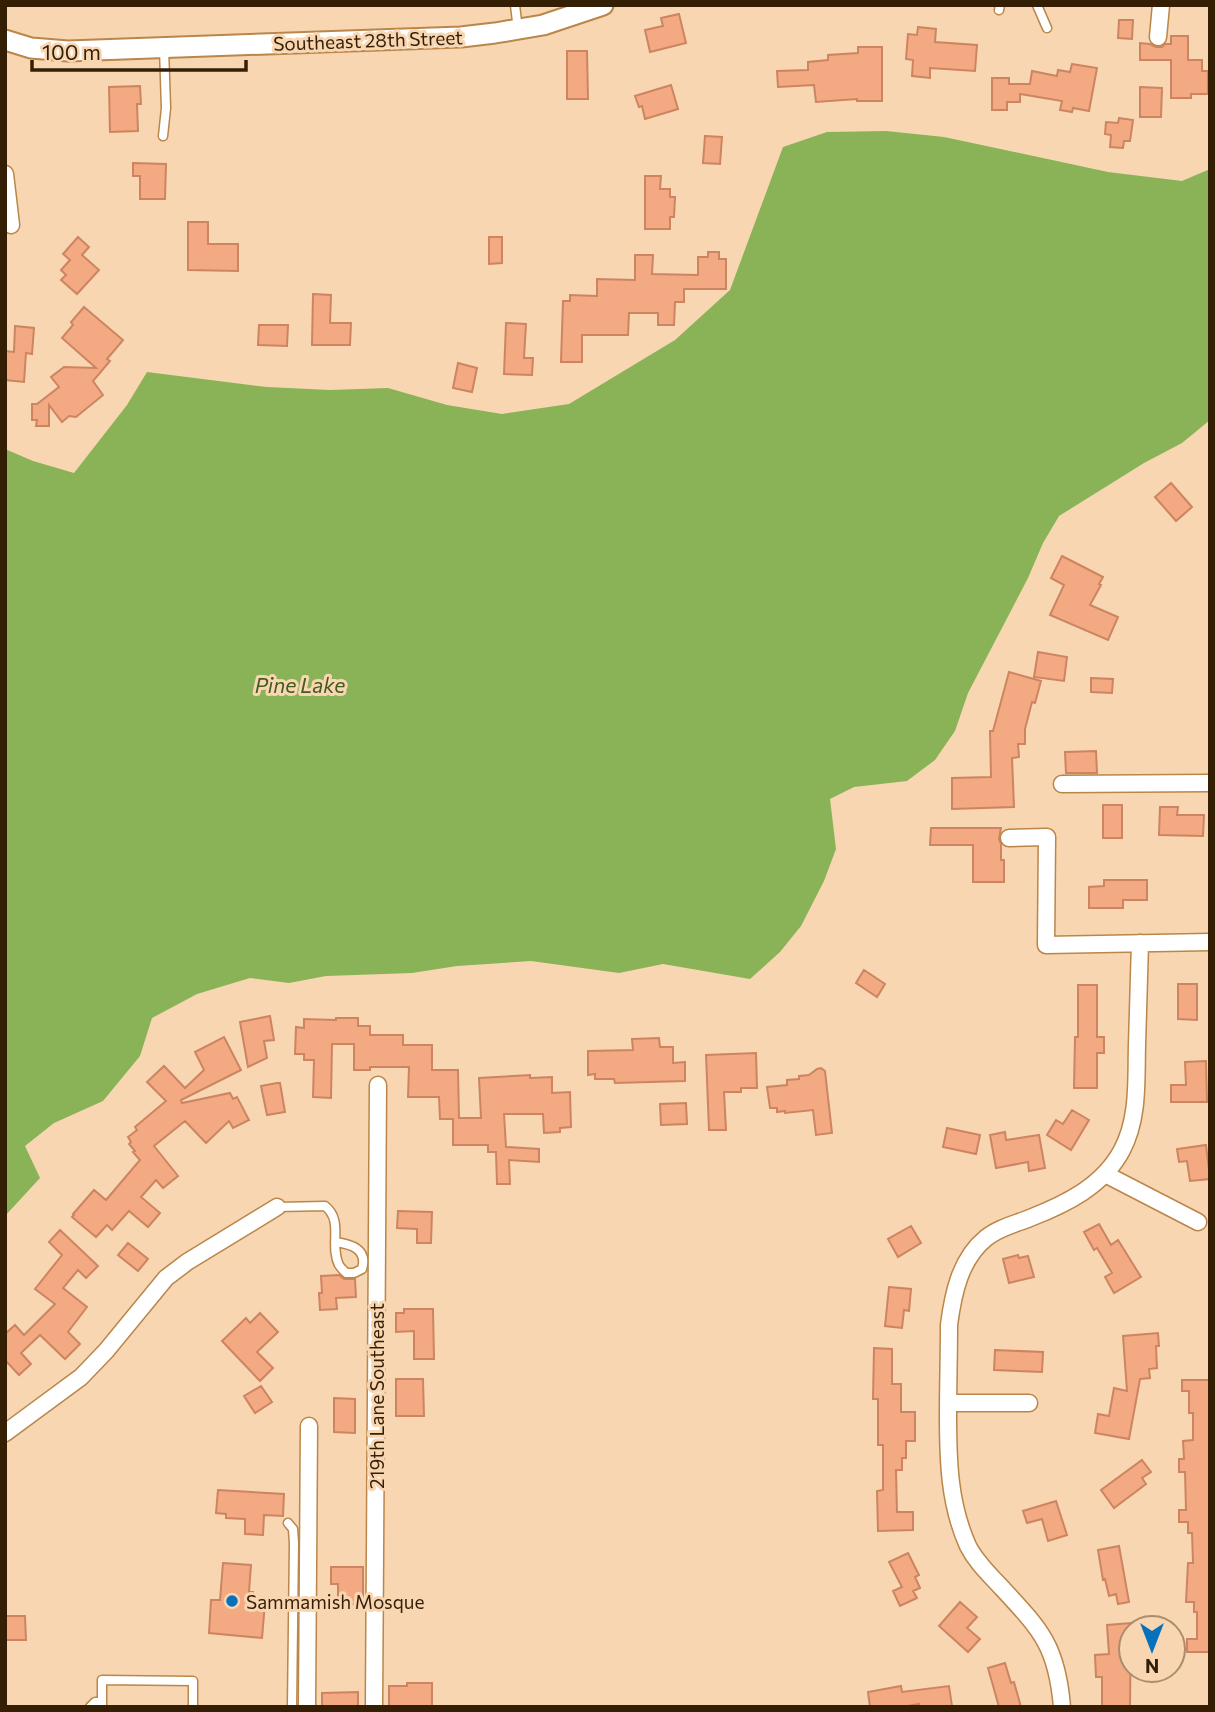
<svg xmlns="http://www.w3.org/2000/svg" width="1215" height="1712" viewBox="0 0 1215 1712" font-family="Commissioner,sans-serif">
<style>
.water{fill:#8ab257}
.building{fill:#f3aa83;stroke:#cc8560;stroke-width:2}
.lines{fill:none;stroke-linecap:round;stroke-linejoin:round}
.service-casing{stroke:#ba8649;stroke-width:11}
.minor-casing{stroke:#ba8649;stroke-width:19}
.tertiary-casing{stroke:#ba8649;stroke-width:23}
.service{stroke:#fff;stroke-width:8}
.minor{stroke:#fff;stroke-width:16}
.tertiary{stroke:#fff;stroke-width:19}
.poi-dot{fill:#0771bc;stroke:#f8d6b2;stroke-width:2.5}
.labels{text-anchor:middle;dominant-baseline:central;stroke-width:6;stroke-linejoin:round;paint-order:stroke}
.street-label{font-size:19px;fill:#341f05;stroke:#f8d6b2}
.poi-label{font-size:19px;fill:#341f05;stroke:#f8d6b2;text-anchor:start}
.water-label{font-size:21px;font-style:italic;fill:#425c1d;stroke:#f8d6b2}
</style>
<rect width="100%" height="100%" fill="#f8d6b2"/>
<path class="water" d="M886,131L944,137L1108,172L1182,181L1210,169V420L1182,443L1144,463L1059,516L1043,543L1028,578L968,693L955,731L935,760L907,781L854,787L830,799L836,849L824,881L801,926L780,952L750,979L663,964L619,973L531,961L457,966L412,973L326,976L289,983L250,978L197,994L152,1018L140,1056L103,1101L54,1123L25,1146L40,1178L5,1216V449L33,461L74,473L127,405L147,372L267,387L330,390L388,388L447,405L502,414L569,404L675,340L730,290L783,147L827,132Z"/>
<path class="building" d="M679,14L686,43L650,52L645,30L663,26L661,18Z
M1119,20H1133L1132,39L1118,38Z
M918,27L936,29L935,42L977,45L975,71L930,68V78L912,76L913,60L906,59L908,34L917,35Z
M1171,36H1188V60H1202V71H1208V94H1191V98H1171V60H1140V43L1150,44L1156,47H1162L1165,44H1171Z
M858,47H882V101H857V99L816,102L814,85L778,87L777,71L808,70V62L828,60V55L858,53Z
M567,51H587L588,99H567Z
M1072,64L1097,68L1089,111L1073,108L1072,112L1060,110L1062,101L1020,94V102H1007V110H992V78H1009V84H1030L1032,71L1057,76L1058,70L1070,72Z
M671,85L678,109L645,119L642,106L639,107L635,96Z
M140,86L141,104H137L138,131L110,132L109,87Z
M1140,87L1162,88L1161,117H1140Z
M1119,118L1133,120L1130,141H1124L1123,148L1110,147L1111,135L1105,134L1106,122L1118,123Z
M705,136L722,137L720,164L703,163Z
M133,163L166,164L165,199H140V176H133Z
M645,176H661L660,189H670V197H675L674,217H670V229H645Z
M188,222H208V244H238V271L188,270Z
M78,237L89,247L82,255L99,270L77,294L61,280L66,275L61,270L70,260L63,254Z
M489,237H502V263L489,264Z
M708,252H719V259H726V289H684V302H675L674,325H658V313H629L628,335H582V362H561L563,301H570V295L597,296V279L635,280V255H653L652,274L698,275V257H708Z
M313,294L331,295L330,323H351L350,345H312Z
M84,307L123,340L107,359L110,361L93,381L103,395L76,417L69,416L62,422L49,405V426H36L37,420H32V404H37L59,387L51,377L64,367L96,368L62,338L73,325L71,322Z
M506,323L526,324L524,358H533L532,375L504,374Z
M259,325H288L287,346L258,345Z
M15,326L34,328L32,354L26,353L24,382L5,380V351L14,352Z
M458,363L477,368L472,392L453,388Z
M1171,483L1192,507L1176,521L1155,497Z
M1062,556L1103,577L1099,584L1101,585L1090,605L1118,617L1108,640L1050,615L1064,585L1051,578Z
M1038,652L1067,657L1064,681L1034,677Z
M1009,672L1041,681L1035,703L1032,702L1025,729V744H1018L1019,757L1012,758L1014,807L952,809V778L991,777L990,731H993Z
M1091,678L1113,679L1112,693L1091,692Z
M1096,751L1097,773H1066L1065,752Z
M1103,805H1122V838H1103Z
M1160,807H1178L1177,815H1204L1203,836L1159,835Z
M931,828H1001L999,839L1001,844V860H1004V882H973V845H930Z
M1104,880H1147V900H1123V908H1089V887L1104,886Z
M864,970L885,984L877,997L856,983Z
M1178,984H1197V1020L1178,1019Z
M1078,985H1097V1037H1104V1053H1097V1088H1074L1075,1037H1078Z
M270,1016L274,1040L264,1041L267,1058L248,1067L240,1022Z
M336,1018H358V1026H370V1035H403V1045H432V1070H458L459,1118H481L479,1078L530,1075V1078L552,1077V1093L570,1092L571,1127L560,1128V1132L544,1133L543,1114H504L506,1147L539,1149V1162L509,1160L510,1184H497L496,1152H488V1145H453V1119H440L439,1097H408L409,1067H370V1070H354V1044H332L331,1098L313,1097L314,1060H304V1054H295L296,1027L304,1028V1019L336,1020Z
M224,1037L241,1070L181,1100L182,1103L230,1093L233,1099L237,1097L249,1120L233,1128L229,1121L206,1143L185,1121L154,1146L178,1176L163,1188L156,1180L141,1197L160,1213L148,1227L129,1211L112,1230L107,1225L96,1237L72,1217L74,1215L73,1214L94,1190L106,1200L140,1160L133,1152L135,1151L129,1144L131,1142L128,1137L137,1130L135,1127L166,1101L147,1082L164,1066L185,1088L204,1070L195,1052Z
M659,1038L660,1047H673V1063L685,1062V1081L615,1083L614,1079H595V1074L588,1075V1051L633,1050L632,1039Z
M756,1053L757,1088H741V1092H724L726,1130H709L706,1055Z
M1206,1061L1207,1102H1171V1085H1186L1185,1062Z
M821,1068L825,1071L832,1133L816,1135L813,1110L785,1113V1111L777,1112V1108H770L767,1087L787,1085V1080L799,1079V1076L809,1075L817,1069Z
M277,1083H280L285,1112L267,1115L261,1086Z
M686,1103L687,1124L661,1125L660,1104Z
M1072,1110L1089,1120L1071,1150L1047,1135L1056,1120L1063,1124Z
M947,1128L980,1135L976,1154L943,1147Z
M1005,1132L1006,1140L1039,1135L1045,1168L1029,1171L1028,1162L996,1168L990,1135Z
M1206,1145L1210,1179L1190,1181L1187,1161L1179,1162L1177,1149Z
M398,1211L432,1212L431,1243H417V1229L397,1228Z
M1099,1224L1111,1245L1118,1240L1141,1277L1114,1293L1105,1277L1112,1273L1097,1248L1094,1250L1084,1232Z
M911,1226L921,1243L898,1257L888,1239Z
M60,1230L98,1266L86,1278L78,1270L63,1288L87,1307L68,1332L80,1344L65,1359L40,1335L21,1353L31,1364L19,1375L5,1360V1334L15,1325L24,1335L55,1304L35,1289L62,1255L49,1242Z
M128,1243L148,1259L138,1271L118,1255Z
M1018,1255L1019,1258L1028,1256L1034,1277L1009,1283L1003,1259Z
M339,1275L344,1279H355L356,1297L336,1298L337,1309L320,1310L319,1293H322L321,1276Z
M889,1287L911,1289L909,1311L904,1310L902,1328L885,1326Z
M404,1309H433L434,1359H414V1331L396,1332V1313H404Z
M260,1313L278,1332L257,1352L273,1368L260,1381L222,1341L246,1318L250,1323Z
M1158,1333L1159,1346H1156L1157,1368L1149,1369L1150,1378L1140,1379L1129,1439L1095,1433L1098,1414L1109,1416L1114,1388L1127,1391L1123,1336Z
M874,1348L892,1349V1384H901V1412H915V1441H906V1458H902V1470H896L897,1512H913V1530L878,1531L877,1491L883,1490V1445H878V1399H873Z
M995,1350L1043,1352L1042,1372L994,1370Z
M396,1379H423L424,1416H396Z
M1182,1380H1210V1652H1187V1639H1197V1612H1194V1602H1186L1188,1563H1193L1192,1533H1188V1522H1179V1510H1186L1185,1472H1179V1459H1184L1183,1441L1193,1440V1413H1189V1391H1182Z
M261,1386L272,1402L255,1413L244,1396Z
M334,1398L355,1399V1433L334,1432Z
M1142,1460L1151,1472L1142,1478L1146,1484L1114,1508L1101,1490Z
M218,1490L284,1494L283,1516L264,1515L263,1535L245,1534V1519L226,1518V1514L216,1513Z
M1056,1501L1067,1535L1048,1541L1042,1519L1027,1523L1023,1511Z
M1119,1546L1129,1602L1118,1604L1116,1594L1109,1596L1105,1579L1103,1580L1098,1550Z
M908,1553L919,1575L915,1577L920,1588L913,1591L917,1598L900,1606L893,1591L902,1587L889,1562Z
M223,1563L251,1565L249,1592H253V1602L265,1603L262,1638L209,1633L211,1600H220Z
M331,1567H363V1604L338,1605V1584H331Z
M960,1602L977,1617L967,1628L980,1639L968,1652L939,1626Z
M5,1616H25L26,1640H5Z
M1131,1623L1130,1707H1102V1677H1096L1095,1655L1109,1654L1107,1625Z
M1005,1663L1011,1683L1014,1682L1021,1707H999L988,1668Z
M407,1683H432V1707H389V1686H407Z
M901,1686L902,1692L949,1686L952,1706L919,1707V1704L901,1707H870L868,1692Z
M358,1692V1707H322V1693Z"/>
<g class="lines">
<g class="service-casing">
<path id="service" d="M515,5L518,30
M1037,5L1047,28
M999,10L1000,5
M163,136L166,108L164,48
M277,1207L325,1206C344,1221 329,1245 339,1265C339,1266 345,1272 346,1273H354L362,1269C368,1249 351,1244 335,1242
M288,1523L293,1529L294,1543L292,1707
M90,1707L95,1702H102
M102,1707V1680L193,1681V1707"/>
</g>
<g class="minor-casing">
<path id="minor" d="M1158,37L1161,5
M5,174L11,225
M1062,784L1210,783
M1009,838L1047,837L1046,945L1210,942
M1105,1174L1198,1222
M948,1403H1029
M5,1433L81,1377L106,1351L166,1278L187,1262L277,1207
M307,1707L309,1426
M374,1707L378,1085
M1062,1707C1057,1646 1041,1630 1001,1587C989,1574 976,1562 968,1546C949,1504 948,1460 948,1415C948,1385 949,1355 949,1325C953,1294 960,1259 986,1238C998,1228 1015,1224 1030,1218C1066,1204 1103,1186 1122,1150C1139,1118 1136,1080 1137,1045C1138,1011 1139,977 1140,943"/>
</g>
<g class="tertiary-casing">
<path id="tertiary" d="M5,40L31,48L68,51L461,37L495,33L543,25L603,5"/>
</g>
<use href="#service" class="service"/>
<use href="#minor" class="minor"/>
<use href="#tertiary" class="tertiary"/>
</g>
<circle class="poi-dot" cx="232" cy="1601" r="7"/>
<g class="labels">
<g class="street-label">
<text transform="translate(368 40) rotate(-2)">Southeast 28th Street</text>
<text transform="translate(376 1396) rotate(-90)">219th Lane Southeast</text>
</g>
<g class="poi-label">
<text x="246" y="1601">Sammamish Mosque</text>
</g>
<g class="water-label">
<text x="300" y="684">Pine Lake</text>
</g>
</g>
<rect width="1215" height="1712" fill="none" stroke="#341f05" stroke-width="14"/>
<g transform="translate(1152 1649) rotate(180)"><circle r="33" fill="#f8d6b2" stroke="#aa8d6d" stroke-width="2"/>
<path d="M0-5L12 26L0 18L-12 26Z" fill="#0771bc"/>
<text y="-10" font-size="19" font-weight="bold" text-anchor="middle" fill="#341f05">N</text>
</g>
<path d="M32 60v10h214v-10" fill="none" stroke="#341f05" stroke-width="3.5"/>
<text x="42" y="60" font-size="21" fill="#341f05" stroke="#f8d6b2" stroke-width="5" paint-order="stroke">100 m</text>
</svg>
